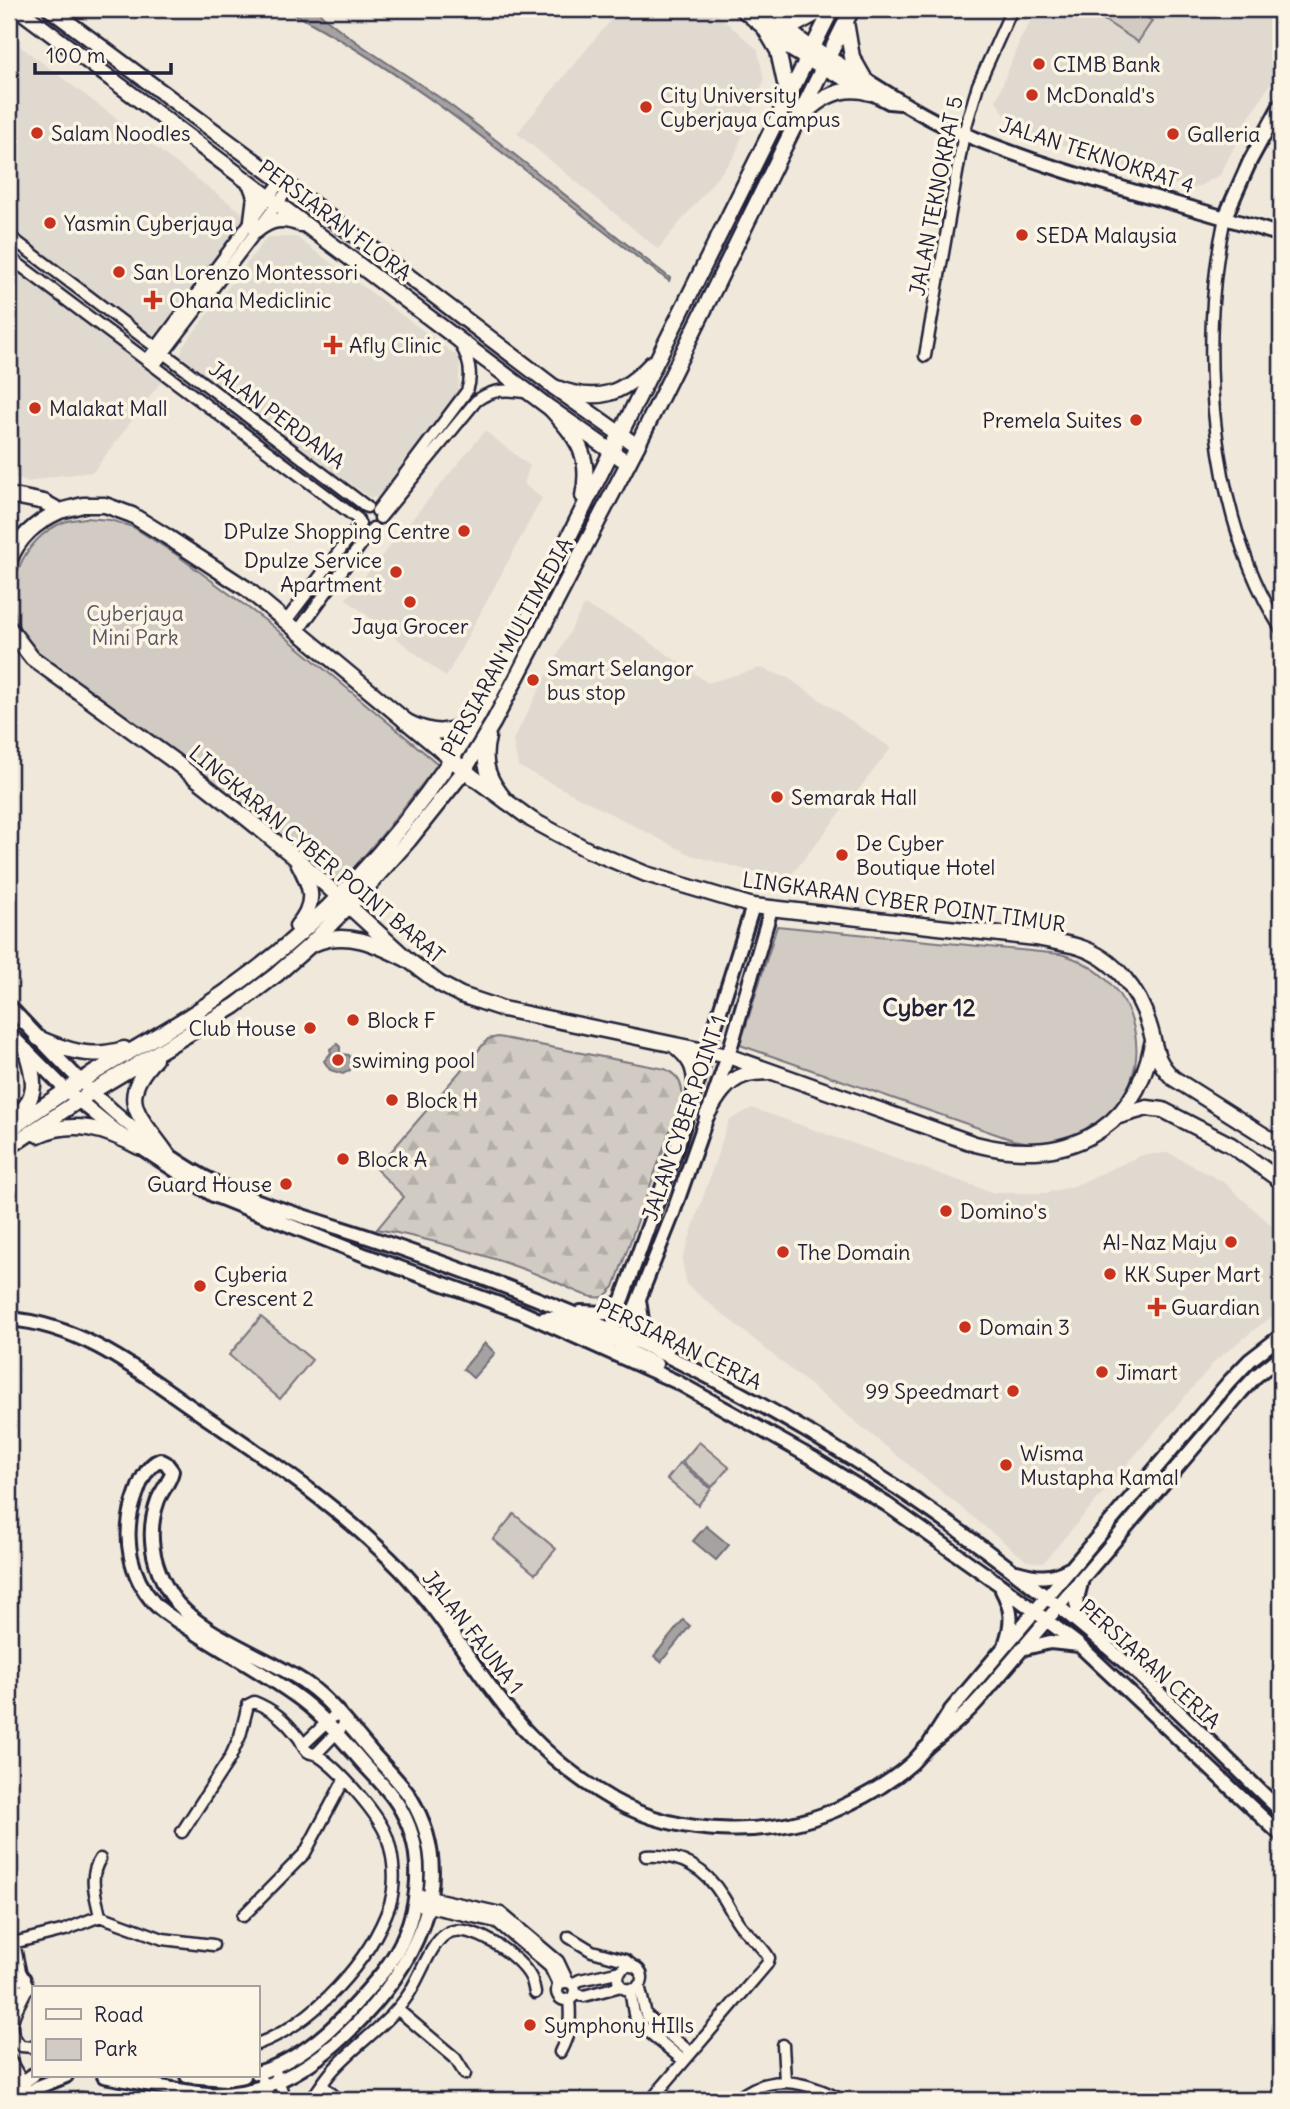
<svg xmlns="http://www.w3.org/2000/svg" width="1290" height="2109" viewBox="0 0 1290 2109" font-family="Delius,sans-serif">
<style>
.built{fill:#e0d9cf}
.green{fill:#d1cbc3;stroke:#7a767f;stroke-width:2}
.forest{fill:url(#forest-firs);stroke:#7a767f;stroke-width:2}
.water{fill:#a6a2a2;stroke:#716f79;stroke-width:2}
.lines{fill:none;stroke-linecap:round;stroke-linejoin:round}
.minor-casing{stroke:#22223b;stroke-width:15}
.tertiary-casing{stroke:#22223b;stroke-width:18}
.secondary-casing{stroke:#22223b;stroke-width:19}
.primary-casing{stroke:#22223b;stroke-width:19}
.minor{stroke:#fcf5e5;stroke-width:10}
.tertiary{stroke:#fcf5e5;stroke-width:12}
.secondary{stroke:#fcf5e5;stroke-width:14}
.primary{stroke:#fcf5e5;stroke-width:14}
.poi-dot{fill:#c8321e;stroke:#fcf5e5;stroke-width:2.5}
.labels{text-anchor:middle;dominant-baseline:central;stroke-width:7;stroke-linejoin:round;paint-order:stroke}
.poi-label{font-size:21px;fill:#22223b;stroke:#fcf5e5;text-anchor:start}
.street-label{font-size:21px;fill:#22223b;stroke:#fcf5e5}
.park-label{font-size:21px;fill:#575564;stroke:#fcf5e5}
.quarter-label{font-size:24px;font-weight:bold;fill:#22223b;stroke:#fcf5e5}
</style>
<defs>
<pattern id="forest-firs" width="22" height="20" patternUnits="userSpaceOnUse" patternTransform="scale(1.75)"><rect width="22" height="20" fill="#d1cbc3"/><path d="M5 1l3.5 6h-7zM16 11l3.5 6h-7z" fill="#b3aea8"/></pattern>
</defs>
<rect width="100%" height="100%" fill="#efe8db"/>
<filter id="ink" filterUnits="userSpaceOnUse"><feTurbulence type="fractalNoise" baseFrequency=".0143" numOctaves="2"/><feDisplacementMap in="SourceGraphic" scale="14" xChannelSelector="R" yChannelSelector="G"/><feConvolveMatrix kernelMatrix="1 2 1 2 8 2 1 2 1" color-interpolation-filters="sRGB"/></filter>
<g filter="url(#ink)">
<path class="built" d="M620,9H711L758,50L764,81L734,157L658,249L517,133Z
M1037,9H1281V66L1246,123L1220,175L1192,190L1013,127L996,101L1020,40Z
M9,38L244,214V220L150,342L9,236Z
M267,237H296L460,358L458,394L379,498L369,497L183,363L181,354L183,346Z
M9,260L163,379L93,472L55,476L28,482L9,475Z
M485,431L530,466L524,483L526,486L542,498L446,677L346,599Z
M584,605L630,628L708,683L761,668L788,678L891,748L789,878L750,871L691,855L518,766L513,740Z
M752,1108L994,1193H1045L1074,1186L1142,1155L1169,1153L1225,1183L1281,1234V1309L1217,1359L1043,1563L1027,1561L687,1285L682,1260L729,1120Z"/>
<path class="green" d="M1111,9H1133L1152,21L1138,42L1104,20Z
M86,518L110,520L133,527L177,555L270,624L438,764L378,840L337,887L51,665C41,655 30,646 22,633C0,592 21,539 64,522C71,519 79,519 86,518Z
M777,926L1060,954C1140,974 1166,1077 1095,1125C1083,1133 1071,1141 1056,1143C1041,1145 1027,1143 1013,1140L740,1045Z
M261,1317L312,1360L280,1399L229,1355Z
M699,1442L729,1467L712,1487L682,1462Z
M680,1463L711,1489L698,1505L667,1479Z
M514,1514L556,1549L535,1574L493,1539Z"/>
<path class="forest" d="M498,1037L665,1069C677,1075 683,1082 682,1097L614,1287L604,1297C589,1300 572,1289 558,1283C500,1258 439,1241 377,1229L404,1197L376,1169L488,1039Z"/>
<path class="water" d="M285,9H315C355,45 402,71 446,102C522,158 594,220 670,278L669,281C543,188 425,81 285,9Z
M337,1044L340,1047V1054L349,1055L354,1064L350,1070L343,1074L330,1070L324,1061L331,1053L330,1049Z
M485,1343L495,1353L473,1378L463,1369Z
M706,1526L729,1545L716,1560L693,1541Z
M683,1620L690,1626L661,1662L654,1656Z"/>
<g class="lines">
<g class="minor-casing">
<path id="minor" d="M1225,217C1197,346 1210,516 1281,629
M9,236L367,507
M9,257L358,519
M925,356L964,133L978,85L1012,9
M147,360L281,181
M154,366L290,187
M377,511L467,391C473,375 469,358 460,344
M380,518L476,401C492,389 506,389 525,392
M286,621L360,524
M298,631L373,528
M304,1744L337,1713
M316,1754L346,1723
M182,1832L230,1758L240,1736L248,1705L254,1702C274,1710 286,1721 299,1738C302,1742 303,1748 307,1751C312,1755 312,1752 317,1755C338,1768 381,1816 388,1840C394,1860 396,1884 390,1904C371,1960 313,2024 257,2044
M646,1856C681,1854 705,1868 723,1897C729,1906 733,1916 740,1925C749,1936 762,1945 769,1958L767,1964L651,2100
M100,1859C88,1877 96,1896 100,1916
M416,1894L501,1913L558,1961L568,1982
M415,1904L497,1922L550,1967L559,1986
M243,1916L305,1853L344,1780
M569,1937L592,1951L625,1960L633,1966
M14,1943L20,1971L28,1986C20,2007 0,2025 21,2046L33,2047
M9,1944L65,1930L100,1916L163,1939L213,1945
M618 1978a12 12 0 1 1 24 0a12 12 0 1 1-24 0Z
M9,1982L25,1978
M557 1991a9 9 0 1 1 18 0a9 9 0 1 1-18 0Z
M572,1984L580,1980L621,1971
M639,1985L646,2015L691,2053
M630,1989L634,2014L639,2024L684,2061
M9,1992L28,1989
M574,1994L584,1996L621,1986
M397,2009L455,2058L465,2074
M783,2045L785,2081
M560,2052C570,2033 571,2021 569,1999
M9,2059L26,2088
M274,2068L285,2100
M263,2081L270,2100
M322,2085L339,2100
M80,2098L102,2100
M311,2100C318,2090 325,2079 333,2070C356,2044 386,2026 406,1998C419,1981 429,1945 446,1934C469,1919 521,1957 531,1978C533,1982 534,1988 535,1993
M736,2100C769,2072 806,2081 842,2100"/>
</g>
<g class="tertiary-casing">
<path id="tertiary" d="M828,57C869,80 909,110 952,129C1058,175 1171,200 1281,235
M823,68L889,102L900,103
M1225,217L1250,161L1281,104
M9,1006C67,1069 128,1135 204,1177C257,1206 320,1220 377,1240C490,1279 602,1321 709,1377C857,1453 1000,1554 1126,1663C1180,1710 1229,1762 1281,1811
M9,1033L67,1091L120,1134L213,1195L367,1256L521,1312L677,1382L814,1459L886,1504L999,1584L1079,1645L1281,1835
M639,1300L643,1327L667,1352
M581,1312L606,1313L618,1303
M9,1319C84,1325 141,1373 201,1414C271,1461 342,1509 401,1570C447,1619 479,1678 523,1728C548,1755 580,1781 613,1800C680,1838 777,1839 846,1805C870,1794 893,1780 912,1763C918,1757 923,1750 929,1745C950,1728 964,1717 982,1696L1241,1392L1256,1376L1281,1356
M542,1319C569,1312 592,1341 619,1341L624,1336L672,1216L728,1056L771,909
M656,1364C640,1356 615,1349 611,1330L678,1144L753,906
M1017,1572C1037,1578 1051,1579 1069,1569
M1081,1583L1076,1603L1082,1625
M1002,1590C1012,1609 1013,1621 1006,1642
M1021,1649L1050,1642L1079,1645
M930,1743L951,1710L1229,1382L1250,1360L1281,1336
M104,2076C139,2082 174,2091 208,2094C272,2097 322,2061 363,2017C420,1956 458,1876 410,1797C399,1780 382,1765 369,1749C350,1727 331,1701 307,1684C269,1657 197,1635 171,1595C152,1565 146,1533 158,1500C162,1490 170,1482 172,1471L166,1463L160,1460C144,1466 138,1489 133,1504C123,1538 130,1576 154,1603C164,1614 180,1622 193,1631C226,1653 263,1672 296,1696C319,1712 337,1734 356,1755C369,1771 386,1786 397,1803C431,1855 419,1926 383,1972C348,2014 311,2057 257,2073
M187,2076L226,2079L244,2076
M9,2092L33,2075
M19,2100L38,2087L66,2076"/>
</g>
<g class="secondary-casing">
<path id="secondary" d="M18,9L551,409L628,463
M50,9L365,243L554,387L637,446
M742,9L791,49L823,68
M761,9L804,43L828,57
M250,183L255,196L252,220
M256,231C270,219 282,217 300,224
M9,495L44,502L60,511L83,505H105L132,515L166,536L247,589L473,777L532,820L588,850L646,874L753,906L1036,938C1050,941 1065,943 1079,947C1114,958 1139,990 1149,1025C1157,1049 1153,1058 1173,1078L1281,1146
M9,523V529
M9,562C18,537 36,522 60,511
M9,628L32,658L174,761L244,816L303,864L408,960L440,984L461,995L503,1009L728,1056L975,1144C1061,1166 1134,1136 1152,1044
M674,1045C691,1059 696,1068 695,1091
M707,1115C716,1099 726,1081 745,1075C753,1072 760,1073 768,1072
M1119,1116L1147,1108L1163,1110L1231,1145L1281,1181"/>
</g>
<g class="primary-casing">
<path id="primary" d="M846,22L852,57L864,78
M779,23L795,25L824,9
M764,27L778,51L788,97
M804,114C822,96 845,85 870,93
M554,387C597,404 622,395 652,363
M551,409C577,438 592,456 583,496
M405,721C430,734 451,737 473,717
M488,737C481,764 489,781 506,801
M296,858C310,885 319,901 297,926
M313,944C347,929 378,945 408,960
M38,1038C68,1051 91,1059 124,1049
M155,1059C114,1102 142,1117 167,1154
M15,1118C39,1096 35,1079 26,1051
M9,1130C34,1113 58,1095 84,1079C135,1048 189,1019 237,984C320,924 393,845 450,761C478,720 500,675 522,631L832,9
M38,1135C74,1119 105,1129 139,1147
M9,1147L93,1091L235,1006L276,975L309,946L368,886L409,840L464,771L493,723L637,446L852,9"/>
</g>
<use href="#minor" class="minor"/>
<use href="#tertiary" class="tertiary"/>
<use href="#secondary" class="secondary"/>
<use href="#primary" class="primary"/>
</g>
</g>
<g class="poi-dot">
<circle cx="1039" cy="64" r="7"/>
<circle cx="1032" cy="95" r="7"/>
<circle cx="646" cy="107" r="7"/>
<circle cx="37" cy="133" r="7"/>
<circle cx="1173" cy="134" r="7"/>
<circle cx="50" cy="223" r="7"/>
<circle cx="1022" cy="235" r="7"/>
<circle cx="119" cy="272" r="7"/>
<path d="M149.5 289.5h7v7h7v7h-7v7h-7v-7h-7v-7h7z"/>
<path d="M329.5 334.5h7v7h7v7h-7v7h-7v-7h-7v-7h7z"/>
<circle cx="35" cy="408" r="7"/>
<circle cx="1136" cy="420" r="7"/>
<circle cx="464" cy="531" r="7"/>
<circle cx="396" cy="572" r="7"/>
<circle cx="410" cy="602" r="7"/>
<circle cx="533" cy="680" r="7"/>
<circle cx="777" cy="797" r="7"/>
<circle cx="842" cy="855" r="7"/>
<circle cx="353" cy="1020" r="7"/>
<circle cx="310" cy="1028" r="7"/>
<circle cx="338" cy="1060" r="7"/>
<circle cx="392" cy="1100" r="7"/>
<circle cx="343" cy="1159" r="7"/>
<circle cx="286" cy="1184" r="7"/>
<circle cx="946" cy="1211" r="7"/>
<circle cx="1231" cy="1242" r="7"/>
<circle cx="783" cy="1252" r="7"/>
<circle cx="1110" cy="1274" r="7"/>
<circle cx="200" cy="1286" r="7"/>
<path d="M1153.5 1296.5h7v7h7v7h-7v7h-7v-7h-7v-7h7z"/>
<circle cx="965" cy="1327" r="7"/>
<circle cx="1102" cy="1372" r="7"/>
<circle cx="1013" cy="1391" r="7"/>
<circle cx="1006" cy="1465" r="7"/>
<circle cx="530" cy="2025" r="7"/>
</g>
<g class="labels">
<g class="poi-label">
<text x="1053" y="64">CIMB Bank</text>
<text x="660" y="95">City University<tspan x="660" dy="24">Cyberjaya Campus</tspan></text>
<text x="1046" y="95">McDonald's</text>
<text x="51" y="133">Salam Noodles</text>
<text x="1187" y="134">Galleria</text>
<text x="64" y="223">Yasmin Cyberjaya</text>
<text x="1036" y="235">SEDA Malaysia</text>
<text x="133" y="272">San Lorenzo Montessori</text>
<text x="169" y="300">Ohana Mediclinic</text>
<text x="349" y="345">Afly Clinic</text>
<text x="49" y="408">Malakat Mall</text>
<text x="1122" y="420" text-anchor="end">Premela Suites</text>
<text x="450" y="531" text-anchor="end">DPulze Shopping Centre</text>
<text x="382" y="560" text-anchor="end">Dpulze Service<tspan x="382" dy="24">Apartment</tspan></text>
<text x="410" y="626" text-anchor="middle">Jaya Grocer</text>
<text x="547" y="668">Smart Selangor<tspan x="547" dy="24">bus stop</tspan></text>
<text x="791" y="797">Semarak Hall</text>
<text x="856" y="843">De Cyber<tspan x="856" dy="24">Boutique Hotel</tspan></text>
<text x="367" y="1020">Block F</text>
<text x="296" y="1028" text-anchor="end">Club House</text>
<text x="352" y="1060">swiming pool</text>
<text x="406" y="1100">Block H</text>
<text x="357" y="1159">Block A</text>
<text x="272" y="1184" text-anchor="end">Guard House</text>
<text x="960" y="1211">Domino's</text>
<text x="1217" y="1242" text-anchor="end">Al-Naz Maju</text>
<text x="797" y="1252">The Domain</text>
<text x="214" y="1274">Cyberia<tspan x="214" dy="24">Crescent 2</tspan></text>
<text x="1124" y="1274">KK Super Mart</text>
<text x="1171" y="1307">Guardian</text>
<text x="979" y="1327">Domain 3</text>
<text x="1116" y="1372">Jimart</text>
<text x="999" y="1391" text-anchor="end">99 Speedmart</text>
<text x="1020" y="1453">Wisma<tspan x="1020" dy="24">Mustapha Kamal</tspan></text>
<text x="544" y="2025">Symphony HIlls</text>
</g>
<g class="street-label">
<text transform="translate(1097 155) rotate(18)">JALAN TEKNOKRAT 4</text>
<text transform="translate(936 196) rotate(-79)">JALAN TEKNOKRAT 5</text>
<text transform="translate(335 220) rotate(37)">PERSIARAN FLORA</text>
<text transform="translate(277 415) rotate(37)">JALAN PERDANA</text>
<text transform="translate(507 647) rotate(-61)">PERSIARAN MULTIMEDIA</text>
<text transform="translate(317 854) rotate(40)">LINGKARAN CYBER POINT BARAT</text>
<text transform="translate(904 902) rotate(8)">LINGKARAN CYBER POINT TIMUR</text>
<text transform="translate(684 1118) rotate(-71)">JALAN CYBER POINT 1</text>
<text transform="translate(679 1344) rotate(26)">PERSIARAN CERIA</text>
<text transform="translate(473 1632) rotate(52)">JALAN FAUNA 1</text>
<text transform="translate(1150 1664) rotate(42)">PERSIARAN CERIA</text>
</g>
<g class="park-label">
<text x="135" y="613">Cyberjaya<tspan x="135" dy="24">Mini Park</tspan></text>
</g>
<g class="quarter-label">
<text x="929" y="1007">Cyber 12</text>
</g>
</g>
<rect width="1290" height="2109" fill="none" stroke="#fcf5e5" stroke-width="35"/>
<rect x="18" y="18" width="1255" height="2074" fill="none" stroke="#22223b" stroke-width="2.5" filter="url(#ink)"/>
<rect x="32" y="1986" width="228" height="91" fill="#fcf5e5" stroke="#a5a1a1" stroke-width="2"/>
<rect x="46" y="2009" width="35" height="10" fill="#fcf5e5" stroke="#a5a1a1" stroke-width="2"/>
<text x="94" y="2022" font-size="21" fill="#22223b">Road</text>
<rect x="46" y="2039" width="35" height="21" fill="#d1cbc3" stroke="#a5a1a1" stroke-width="2"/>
<text x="94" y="2056" font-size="21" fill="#22223b">Park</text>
<path d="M35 63v10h136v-10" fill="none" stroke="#22223b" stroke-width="3.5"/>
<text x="46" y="63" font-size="21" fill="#22223b" stroke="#fcf5e5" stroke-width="5" paint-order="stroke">100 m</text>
</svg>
